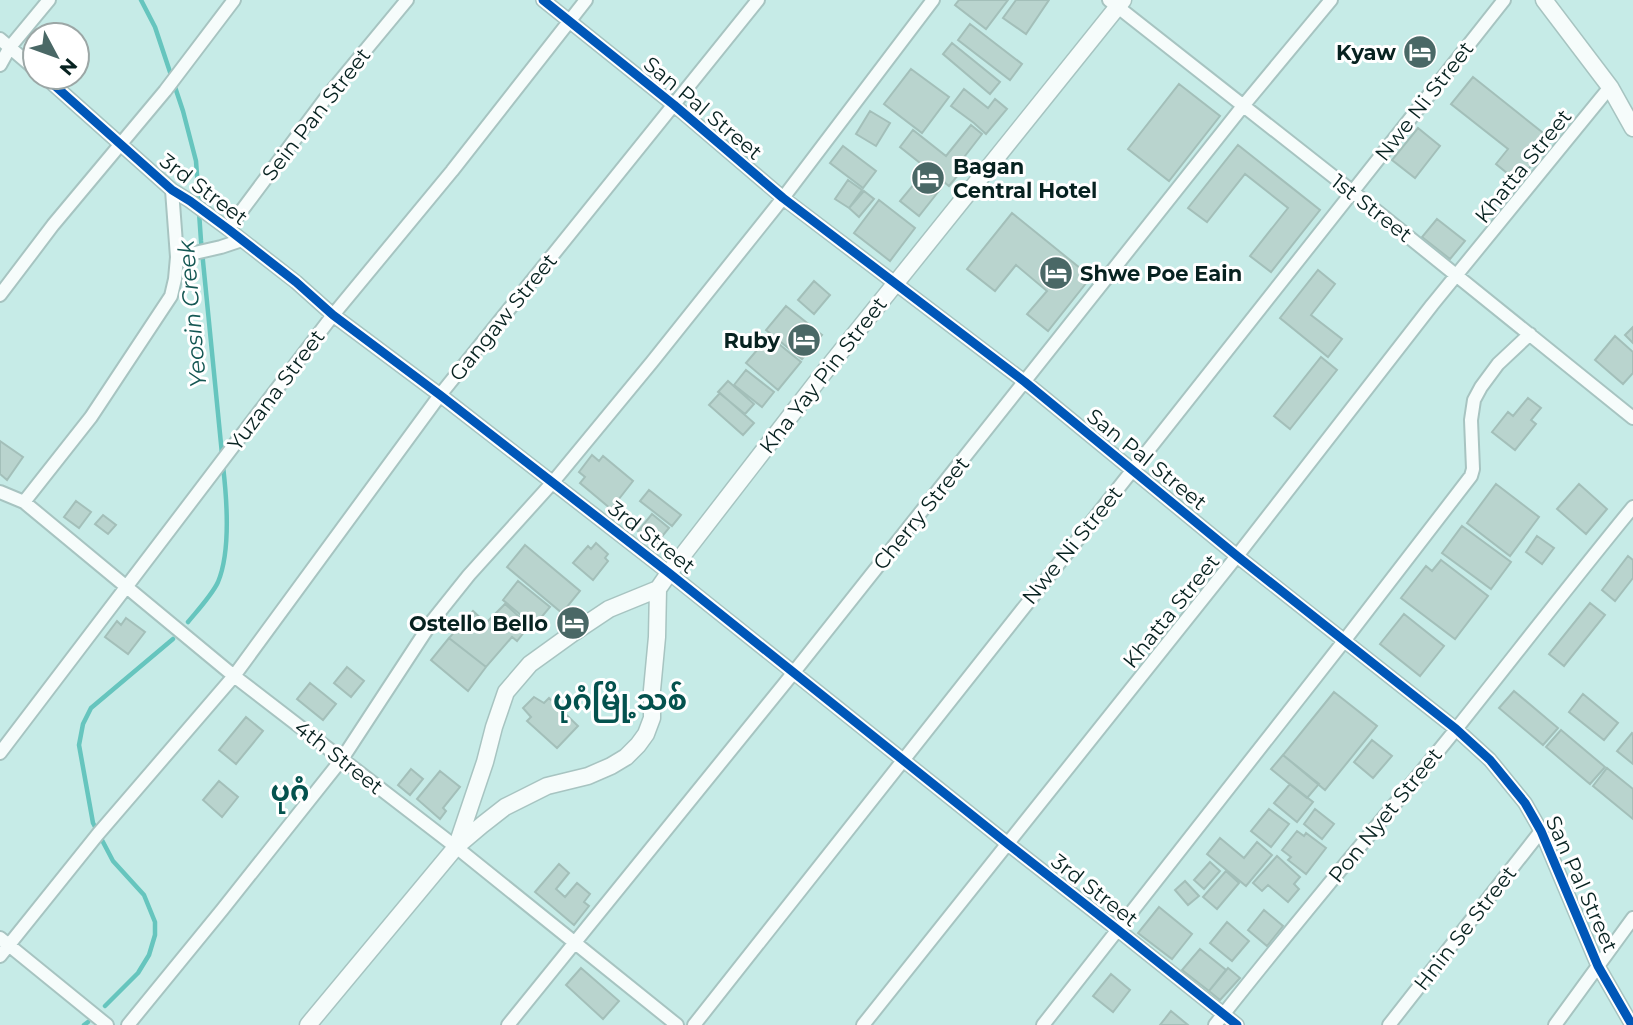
<svg xmlns="http://www.w3.org/2000/svg" width="1633" height="1025" viewBox="0 0 1633 1025" font-family="Montserrat,'Noto Sans Myanmar',sans-serif">
<style>
.lines{fill:none;stroke-linecap:round;stroke-linejoin:round}
.stream{stroke:#66c5be;stroke-width:4.5}
.building{fill:#b9d4ce;stroke:#a3bfb9;stroke-width:2}
.street-casing{stroke:#a7c4c1;stroke-width:16}
.secondary-casing{stroke:#a7c4c1;stroke-width:19}
.street{stroke:#f6fcfb;stroke-width:12}
.secondary{stroke:#f6fcfb;stroke-width:16}
.cycleway-casing{stroke:#fff;stroke-width:13}
.cycleway{stroke:#0057b8;stroke-width:9}
.labels{text-anchor:middle;dominant-baseline:central;stroke-width:6;stroke-linejoin:round;paint-order:stroke}
.poi-label{font-size:21px;font-weight:bold;fill:#072220;stroke:#fff;text-anchor:end}
.street-label{font-size:21px;fill:#072220;stroke:#fff}
.water-label{font-size:23px;font-style:italic;fill:#145753;stroke:#fff}
.district-label{font-size:28px;font-weight:bold;fill:#04524e;stroke:#fff}
</style>
<rect width="100%" height="100%" fill="#c6ebe7"/>
<g class="lines">
<path class="stream" d="M141,0L155,27L183,111L196,161L199,203
M199,212L201,241L222,454
M188,622C197,611 212,595 218,582C231,551 227,500 223,466
M105,1006L138,973L149,955L155,935V922L144,895L113,861L93,823L79,745L83,724L91,708L173,639
M84,1025L88,1022"/>
</g>
<path class="building" d="M959,0H1008L986,29L955,5Z
M1016,0H1049L1026,34L1003,18Z
M970,24L1022,64L1010,80L958,40Z
M952,43L1000,82L990,94L943,54Z
M911,69L949,97L922,133L884,104Z
M1473,77L1552,140L1518,182L1496,164L1508,149L1451,104Z
M1179,84L1220,116L1169,181L1128,149Z
M964,89L988,108L995,99L1007,109L986,134L974,123L951,106Z
M870,111L890,123L876,146L856,134Z
M971,125L982,134L958,165L963,169L949,186L900,147L913,130L946,156Z
M1418,128L1440,146L1415,178L1392,160Z
M1238,145L1320,210L1271,272L1250,256L1288,208L1245,174L1207,222L1188,208Z
M843,146L876,171L863,188L830,163Z
M924,172L942,187L919,216L900,201Z
M848,180L862,190L849,208L835,199Z
M864,191L874,199L859,217L849,208Z
M879,200L915,228L890,261L854,233Z
M1012,213L1091,277L1048,331L1027,314L1047,291L1016,265L995,291L967,269Z
M1437,219L1465,241L1450,259L1422,237Z
M1318,270L1335,284L1311,315L1342,339L1328,357L1280,318Z
M814,281L830,295L814,314L798,300Z
M786,306L822,335L802,359L766,330Z
M1633,327V343L1625,335Z
M769,336L801,362L778,390L746,363Z
M1615,336L1633,352V373L1623,384L1595,360Z
M1321,357L1337,370L1290,429L1274,416Z
M746,370L774,392L762,407L734,385Z
M728,381L754,404L745,414L718,392Z
M720,393L754,423L743,435L709,405Z
M1528,398L1541,408L1531,420L1536,424L1515,450L1492,432L1508,412L1513,416Z
M0,441L23,457L7,480L0,474Z
M592,455L599,461L603,456L633,481L611,509L580,483L585,477L579,472Z
M1496,484L1539,517L1510,556L1467,523Z
M1579,484L1607,509L1586,534L1557,509Z
M649,490L681,515L672,526L640,501Z
M76,501L91,512L79,528L64,517Z
M652,514L669,528L655,545L638,531Z
M103,515L116,525L108,534L95,524Z
M1462,526L1511,562L1491,589L1442,553Z
M1537,536L1554,548L1542,564L1526,552Z
M596,543L608,554L605,558L608,561L593,580L573,563L588,546L591,549Z
M525,545L580,591L562,613L507,567Z
M1628,556L1633,560V578L1615,601L1602,590Z
M1441,560L1488,596L1455,639L1401,598L1426,566L1432,571Z
M518,581L550,607L534,626L503,600Z
M1590,603L1605,615L1564,666L1549,654Z
M505,604L525,622L520,627L525,631L517,641L512,637L486,667L449,638L473,611L486,623Z
M1404,614L1444,646L1420,676L1380,644Z
M126,618L145,632L128,654L105,637L117,621L121,625Z
M449,638L486,667L468,691L431,660Z
M347,667L364,681L351,697L334,683Z
M310,683L336,704L323,720L297,699Z
M1514,691L1558,728L1543,745L1499,708Z
M1334,692L1377,726L1325,790L1283,755Z
M1583,694L1618,723L1604,740L1569,712Z
M534,697L544,703L549,698L578,726L557,748L527,721L531,717L523,708Z
M246,717L263,731L236,764L219,750Z
M1561,730L1605,767L1590,784L1546,747Z
M1632,733L1633,734V764L1617,751Z
M1372,740L1392,756L1373,778L1354,762Z
M1283,755L1319,784L1307,798L1271,769Z
M1607,768L1633,789V819L1593,786Z
M411,769L423,779L410,795L398,785Z
M440,771L460,787L443,808L446,811L440,819L417,799Z
M219,781L238,797L222,817L203,800Z
M1290,784L1313,802L1297,822L1274,803Z
M1269,809L1289,824L1271,847L1251,831Z
M1315,809L1334,824L1322,839L1304,824Z
M1297,831L1304,836L1306,833L1326,848L1306,874L1288,860L1291,857L1282,850Z
M1220,838L1244,858L1257,842L1272,855L1246,886L1207,854Z
M1277,856L1300,877L1294,884L1299,889L1288,902L1268,885L1262,891L1253,883Z
M1210,862L1220,871L1204,889L1194,880Z
M559,864L569,873L556,889L565,897L577,883L590,894L584,902L589,906L574,925L535,892Z
M1226,871L1239,883L1217,909L1203,897Z
M1185,881L1199,896L1188,905L1175,890Z
M1159,907L1192,934L1172,959L1138,933Z
M1264,910L1283,926L1267,946L1248,930Z
M1227,922L1249,941L1232,961L1210,943Z
M1200,949L1226,970L1209,991L1182,970Z
M581,968L619,1001L603,1019L566,985Z
M1228,968L1240,978L1220,1000L1209,991Z
M1111,974L1130,990L1113,1012L1093,996Z
M1171,1011L1188,1025H1160Z"/>
<g class="lines">
<g class="street-casing">
<path id="street" d="M543,0L674,105L783,198L1025,382L1237,556L1456,729L1490,760L1525,803L1541,831L1598,966L1632,1025
M1109,0L1353,192L1633,418
M0,39L35,69
M0,65L10,47L49,0
M45,77L172,190L190,201L228,229L296,282L333,315L440,395L669,573L1008,844L1118,930L1237,1025
M228,229L325,99L407,0
M177,257L221,247L242,240
M0,295L53,225L165,91L234,0
M0,492L24,502L234,676L456,847L677,1025
M24,502L91,417L171,296L175,279L177,257L172,190
M0,753L333,315L452,171L586,0
M0,938L107,1025
M0,956L98,834L234,676L440,395L758,0
M128,1025L222,910L342,759L433,620L469,575L553,482L652,362L783,198L933,0
M508,1025L794,672L1243,106L1331,0
M694,1025L1504,0
M863,1025L1237,556L1432,305L1610,87
M1043,1025L1344,641L1471,476L1473,469L1471,420L1474,400L1481,387L1498,364L1530,334
M1215,1025C1294,924 1377,827 1457,728C1516,654 1573,580 1633,507
M1389,1025L1541,831
M1555,1025L1633,918"/>
</g>
<g class="secondary-casing">
<path id="secondary" d="M1544,0L1610,87L1633,128
M457,845L485,762L494,727L506,692L530,664L573,633L609,609L658,589
M308,1025L456,847L482,825L505,807L547,786L588,776L611,766L626,757L638,745L646,734L652,718V690L657,637L658,589L669,573L822,375L1123,0"/>
</g>
<use href="#street" class="street"/>
<use href="#secondary" class="secondary"/>
<g class="cycleway-casing">
<path id="cycleway" d="M543,0L674,105L783,198L1025,382L1237,556L1456,729L1490,760L1525,803L1541,831L1598,966L1632,1025
M45,77L172,190L190,201L228,229L296,282L333,315L440,395L669,573L1008,844L1118,930L1237,1025"/>
</g>
<use href="#cycleway" class="cycleway"/>
</g>
<defs>
<g id="hotel-disc" transform="scale(1.75)"><circle r="9.5" fill="#4a6866" stroke="#fff"/><path d="M-6-4.5h1.5V1H6V5H4.5V3h-9V5H-6ZM-4 0a1.8 1.8 0 1 1 3.6 0ZM.5 0V-2.5h3Q6-2.5 6 0Z" fill="#fff"/></g>
</defs>
<g fill-rule="evenodd">
<use href="#hotel-disc" x="1420" y="52"/>
<use href="#hotel-disc" x="928" y="178"/>
<use href="#hotel-disc" x="1056" y="273"/>
<use href="#hotel-disc" x="804" y="340"/>
<use href="#hotel-disc" x="573" y="623"/>
</g>
<g class="labels">
<g class="poi-label">
<text x="1396" y="52">Kyaw</text>
<text x="953" y="166" text-anchor="start">Bagan<tspan x="953" dy="24">Central Hotel</tspan></text>
<text x="1080" y="273" text-anchor="start">Shwe Poe Eain</text>
<text x="780" y="340">Ruby</text>
<text x="548" y="623">Ostello Bello</text>
</g>
<g class="street-label">
<text transform="translate(1424 101) rotate(-52)">Nwe Ni Street</text>
<text transform="translate(703 108) rotate(40)">San Pal Street</text>
<text transform="translate(316 114) rotate(-52)">Sein Pan Street</text>
<text transform="translate(1523 166) rotate(-51)">Khatta Street</text>
<text transform="translate(204 189) rotate(37)">3rd Street</text>
<text transform="translate(1372 208) rotate(38)">1st Street</text>
<text transform="translate(503 317) rotate(-51)">Gangaw Street</text>
<text transform="translate(823 375) rotate(-52)">Kha Yay Pin Street</text>
<text transform="translate(276 390) rotate(-53)">Yuzana Street</text>
<text transform="translate(1147 459) rotate(39)">San Pal Street</text>
<text transform="translate(921 513) rotate(-51)">Cherry Street</text>
<text transform="translate(652 537) rotate(38)">3rd Street</text>
<text transform="translate(1072 545) rotate(-51)">Nwe Ni Street</text>
<text transform="translate(1171 611) rotate(-51)">Khatta Street</text>
<text transform="translate(339 757) rotate(38)">4th Street</text>
<text transform="translate(1385 815) rotate(-51)">Pon Nyet Street</text>
<text transform="translate(1582 884) rotate(66)">San Pal Street</text>
<text transform="translate(1095 890) rotate(38)">3rd Street</text>
<text transform="translate(1465 928) rotate(-52)">Hnin Se Street</text>
</g>
<g class="water-label">
<text transform="translate(192 314) rotate(-95)">Yeosin Creek</text>
</g>
<g class="district-label">
<text x="620" y="700">ပုဂံမြို့သစ်</text>
<text x="290" y="791">ပုဂံ</text>
</g>
</g>
<g transform="translate(56 56) rotate(131)"><circle r="33" fill="#ffffff" stroke="#9ca7a6" stroke-width="2"/>
<path d="M0-5L12 26L0 18L-12 26Z" fill="#4a6866"/>
<text y="-10" font-size="19" font-weight="bold" text-anchor="middle" fill="#072220">N</text>
</g>
</svg>
